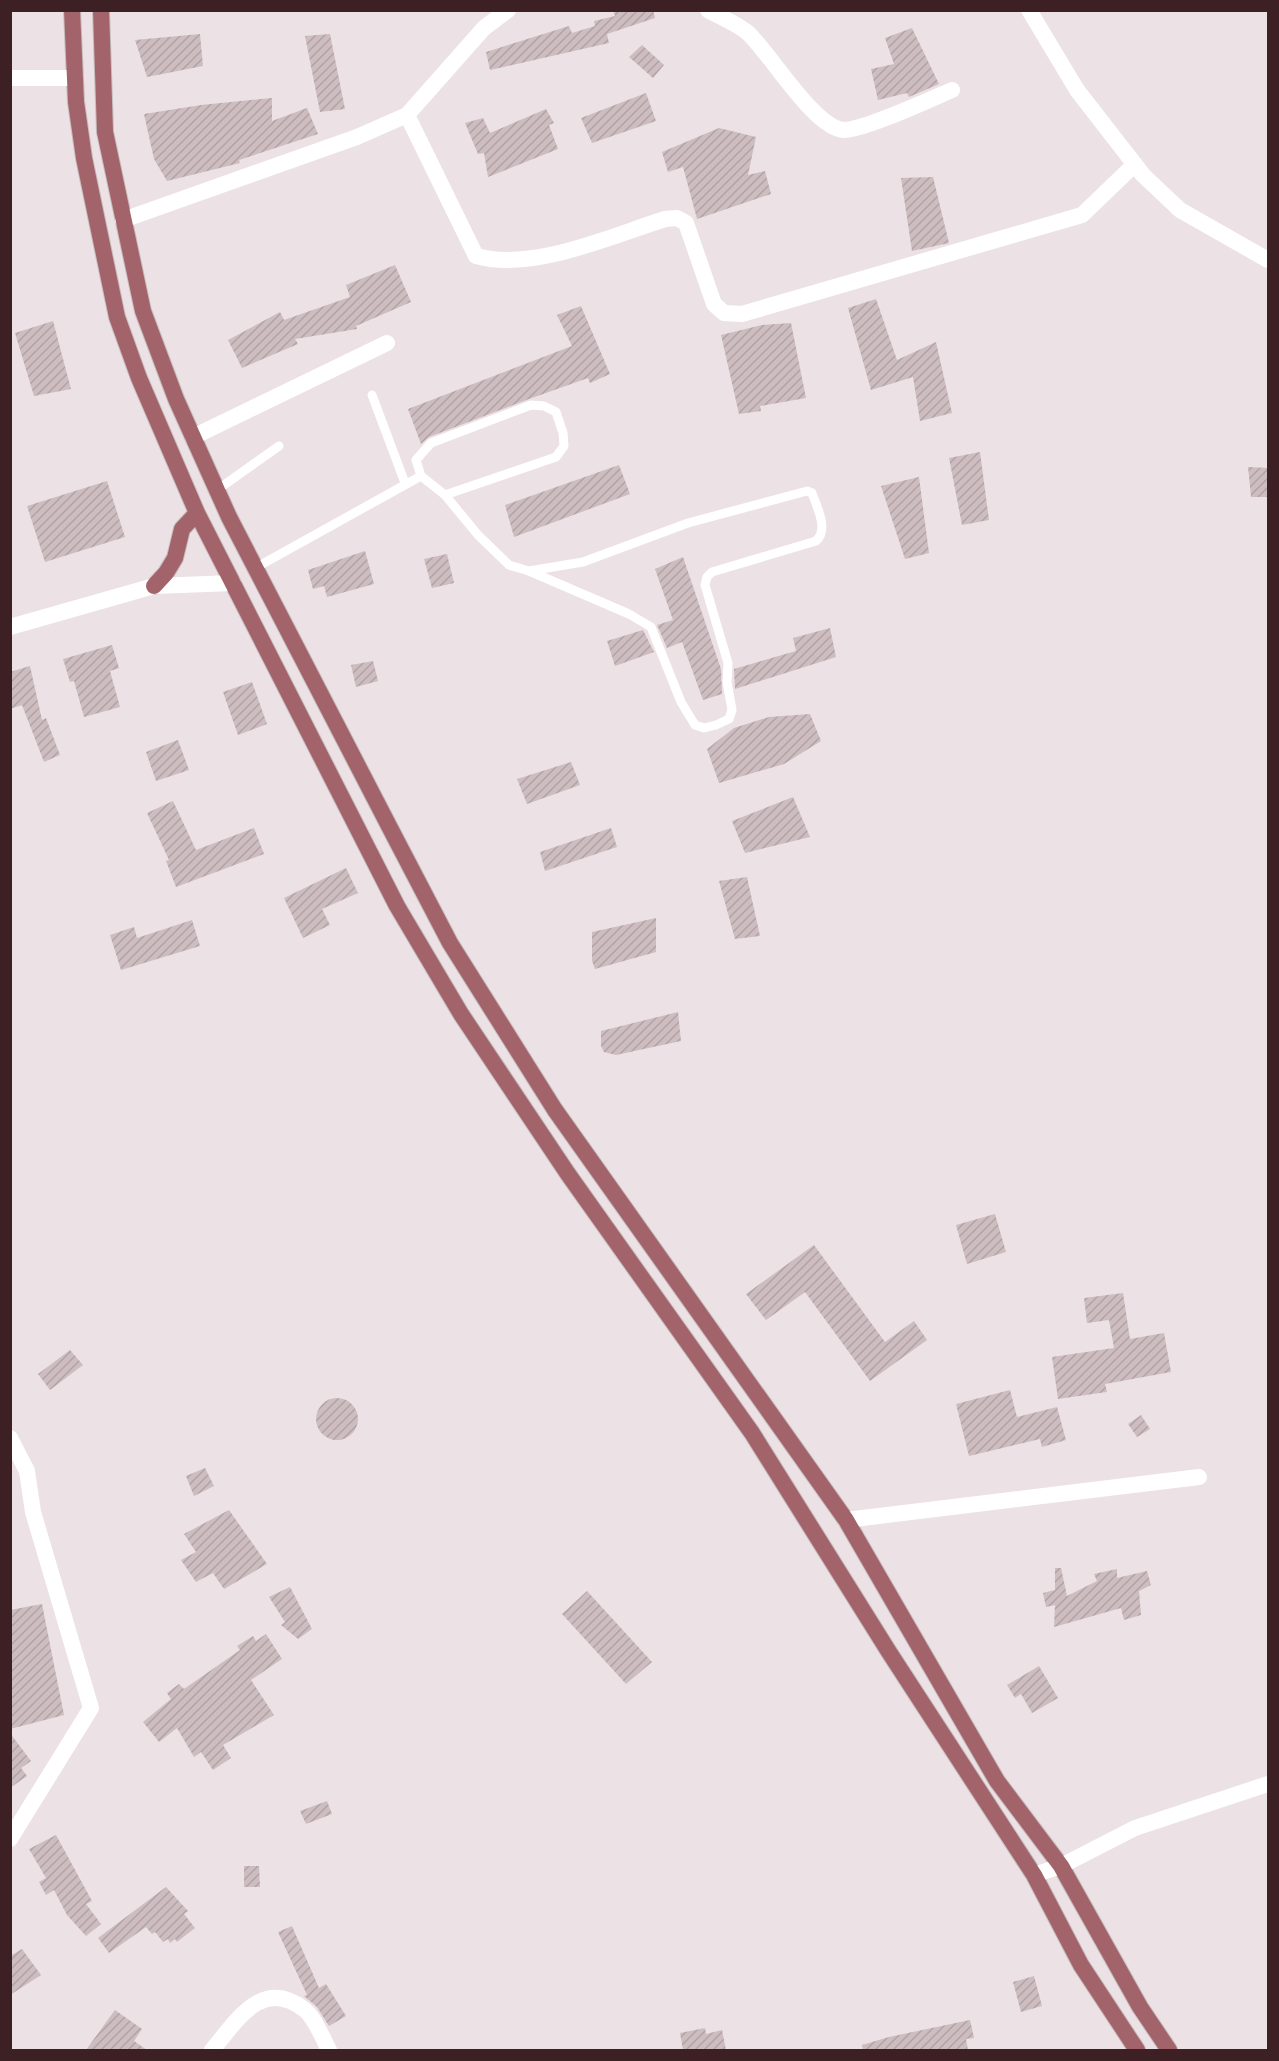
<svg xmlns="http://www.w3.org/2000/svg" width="1279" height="2061" viewBox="0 0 1279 2061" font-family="Mulish,sans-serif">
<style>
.building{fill:url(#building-hatch)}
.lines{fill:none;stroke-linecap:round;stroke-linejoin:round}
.primary-casing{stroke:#c5bcbd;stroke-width:18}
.service{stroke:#fff;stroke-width:9}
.minor{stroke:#fff;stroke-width:16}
.primary{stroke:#a3636a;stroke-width:16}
</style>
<defs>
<pattern id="building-hatch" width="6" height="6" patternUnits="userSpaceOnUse" patternTransform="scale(1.5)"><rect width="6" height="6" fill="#cdbdc1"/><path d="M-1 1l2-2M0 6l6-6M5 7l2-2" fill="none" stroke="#b1a2a6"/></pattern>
</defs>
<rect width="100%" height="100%" fill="#ece1e4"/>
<path class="building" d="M613,10H653L655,18L607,34L609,43L490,70L486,52L569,26L572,33L595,26L594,21L615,16Z
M912,28L939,84L909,97L907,93L878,100L871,69L894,64L885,38Z
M200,34L203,66L147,77L135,40Z
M330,34L345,109L320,112L305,36Z
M642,45L664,65L653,78L629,57Z
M646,93L656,121L592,143L581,118Z
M272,98V121L307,108L318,134L239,160L240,163L167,181L154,159L144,114L201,105Z
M546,109L554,123L549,125L558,149L488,177L484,153L478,154L465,123L483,118L490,133Z
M719,128L756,137L748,175L765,171L771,194L697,219L683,167L668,172L662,152Z
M933,177L949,243L912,251L901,178Z
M395,265L411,302L356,326L357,329L295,339L298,344L242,368L228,340L280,312L284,320L350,297L346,285Z
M876,299L897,360L936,342L952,413L920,421L913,377L871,390L848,308Z
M581,306L610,374L590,383L588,378L529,399L429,437L421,444L408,409L572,346L557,315Z
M53,321L71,389L34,396L15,333Z
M791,323L806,398L760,406L761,411L739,414L721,335L762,325Z
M980,452L989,520L962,525L949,458Z
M619,465L630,494L514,537L505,505Z
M1248,467L1269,468V497H1251Z
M919,477L929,553L905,559L881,486Z
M107,481L125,537L45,562L27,506Z
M365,551L374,584L327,597L324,586L313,589L308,570Z
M447,554L454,583L432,588L424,559Z
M683,557L721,669L722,694L703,700L682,642L667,648L657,625L673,620L655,569Z
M830,628L836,657L735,689L734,669L796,651L793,638Z
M643,630L654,652L615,666L607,641Z
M112,645L119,668L110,671L120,707L84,717L74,681L70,682L63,659Z
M373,661L378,681L356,687L351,665Z
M30,666L42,720L46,718L60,755L44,762L22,705L10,709V672Z
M252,682L267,724L238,735L223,692Z
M810,714L821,741L784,764L719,783L707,749L734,728L769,717Z
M178,740L189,770L156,781L146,752Z
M571,762L580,785L527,804L517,779Z
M793,797L810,837L745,853L732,821Z
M173,801L196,850L254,828L264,854L176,887L166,861L169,860L147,813Z
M611,828L617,847L545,871L540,852Z
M346,868L358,893L322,909L330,925L303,938L284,898Z
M747,877L760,936L735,939L719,881Z
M656,918V952L595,969L592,961V932Z
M192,920L200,946L121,970L110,935L134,927L137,938Z
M678,1012L681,1041L616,1055L604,1052L601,1046V1031Z
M995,1214L1006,1252L967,1264L956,1225Z
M814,1245L885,1342L914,1321L927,1340L870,1381L805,1292L766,1320L746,1294Z
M1123,1293L1130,1339L1164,1333L1171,1372L1105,1384L1107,1392L1058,1399L1052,1357L1114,1348L1109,1320L1087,1323L1084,1298Z
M70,1350L83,1365L50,1390L38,1374Z
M1010,1390L1017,1417L1057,1407L1066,1440L1042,1447L1040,1439L969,1456L956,1404Z
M316 1419a21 21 0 1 1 42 0a21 21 0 1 1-42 0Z
M1141,1415L1150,1429L1137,1437L1128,1424Z
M205,1468L214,1486L194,1496L186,1476Z
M229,1510L267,1564L224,1589L213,1573L196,1582L181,1560L196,1552L184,1534Z
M1055,1568H1061L1067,1596L1097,1581L1094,1574L1117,1569V1578L1147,1571L1151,1585L1139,1591L1141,1615L1124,1620L1121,1608L1054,1627L1055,1605L1046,1607L1043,1593L1055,1590Z
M290,1587L312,1629L298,1639L281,1625L285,1622L269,1597Z
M587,1591L652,1662L626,1684L562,1614Z
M42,1604L64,1715L10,1729V1610Z
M266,1634L282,1659L251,1680L274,1715L223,1745L231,1758L213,1770L201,1752L194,1757L177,1728L159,1742L143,1722L171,1699L167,1693L179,1684L184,1689L240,1650L237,1646L253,1636L256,1641Z
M1039,1666L1058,1698L1032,1713L1021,1694L1015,1698L1007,1685Z
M10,1733L31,1761L21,1768L27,1776L10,1788Z
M327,1801L332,1814L306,1824L300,1811Z
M56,1835L92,1901L86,1904L101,1924L86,1936L67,1915L54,1890L46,1895L39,1882L46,1878L29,1849Z
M244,1866H259L260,1887H244Z
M166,1887L188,1911L184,1914L195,1928L177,1942L175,1939L170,1943L168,1939L163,1942L155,1932L152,1934L146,1927L109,1953L98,1938Z
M292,1926L319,1988L326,1984L346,2016L329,2026L317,2007L304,1996L307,1995L278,1932Z
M22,1949L41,1975L10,1995V1956Z
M1034,1976L1042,2006L1021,2012L1013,1982Z
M115,2010L142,2029L134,2041L147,2050H86Z
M970,2020L974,2038L966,2039L968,2050H863L862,2045L889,2037Z
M705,2028L706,2034L722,2030L726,2050H683L680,2033Z"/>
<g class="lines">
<g class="primary-casing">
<path id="primary" d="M72,10L76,102L84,158L117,317L139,378L197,513L397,906L461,1014L568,1174L752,1433L889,1652L1034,1875L1081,1965L1137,2050
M101,10L105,132L143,311L176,399L229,517L390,828L450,943L555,1110L846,1520L997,1781L1061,1866L1140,2007L1169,2050
M154,586L166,573L175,558L182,529L197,513"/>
</g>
<path class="service" d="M372,395L405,483
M217,490L279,446
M445,495L556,457L564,446L563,433L556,412L544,406L531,405L431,443L416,460L421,476L445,495L478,535L509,565L529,571L629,614L651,627L681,702L695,725L704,728L716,725L729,719L732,710L727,682L728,663L705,585L707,577L712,572L816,541C829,530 817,507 812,493L807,491L688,523L583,562L529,571
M255,568L421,476"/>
<path class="minor" d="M708,10C720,17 738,24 748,33C770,53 815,129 844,130C864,130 931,99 952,90
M1029,10L1077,90L1143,175L1180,210L1268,260
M10,78H75
M407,115L476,256C532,272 611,236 665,219L677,218L686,223L714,304L724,313L742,314L1082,215L1135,164
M123,220L357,137L407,115L484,28L508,10
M193,437L387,343
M10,627L154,586L233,583
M10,1438L27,1471L33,1512L91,1708L10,1839
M846,1520L1199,1477
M1034,1875L1061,1866L1135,1828L1268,1784
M212,2050C237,2021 262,1976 305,2010C315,2018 323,2039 329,2050"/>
<use href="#primary" class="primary"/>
</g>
<rect width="1279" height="2061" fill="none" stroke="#3d2024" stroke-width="24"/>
</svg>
